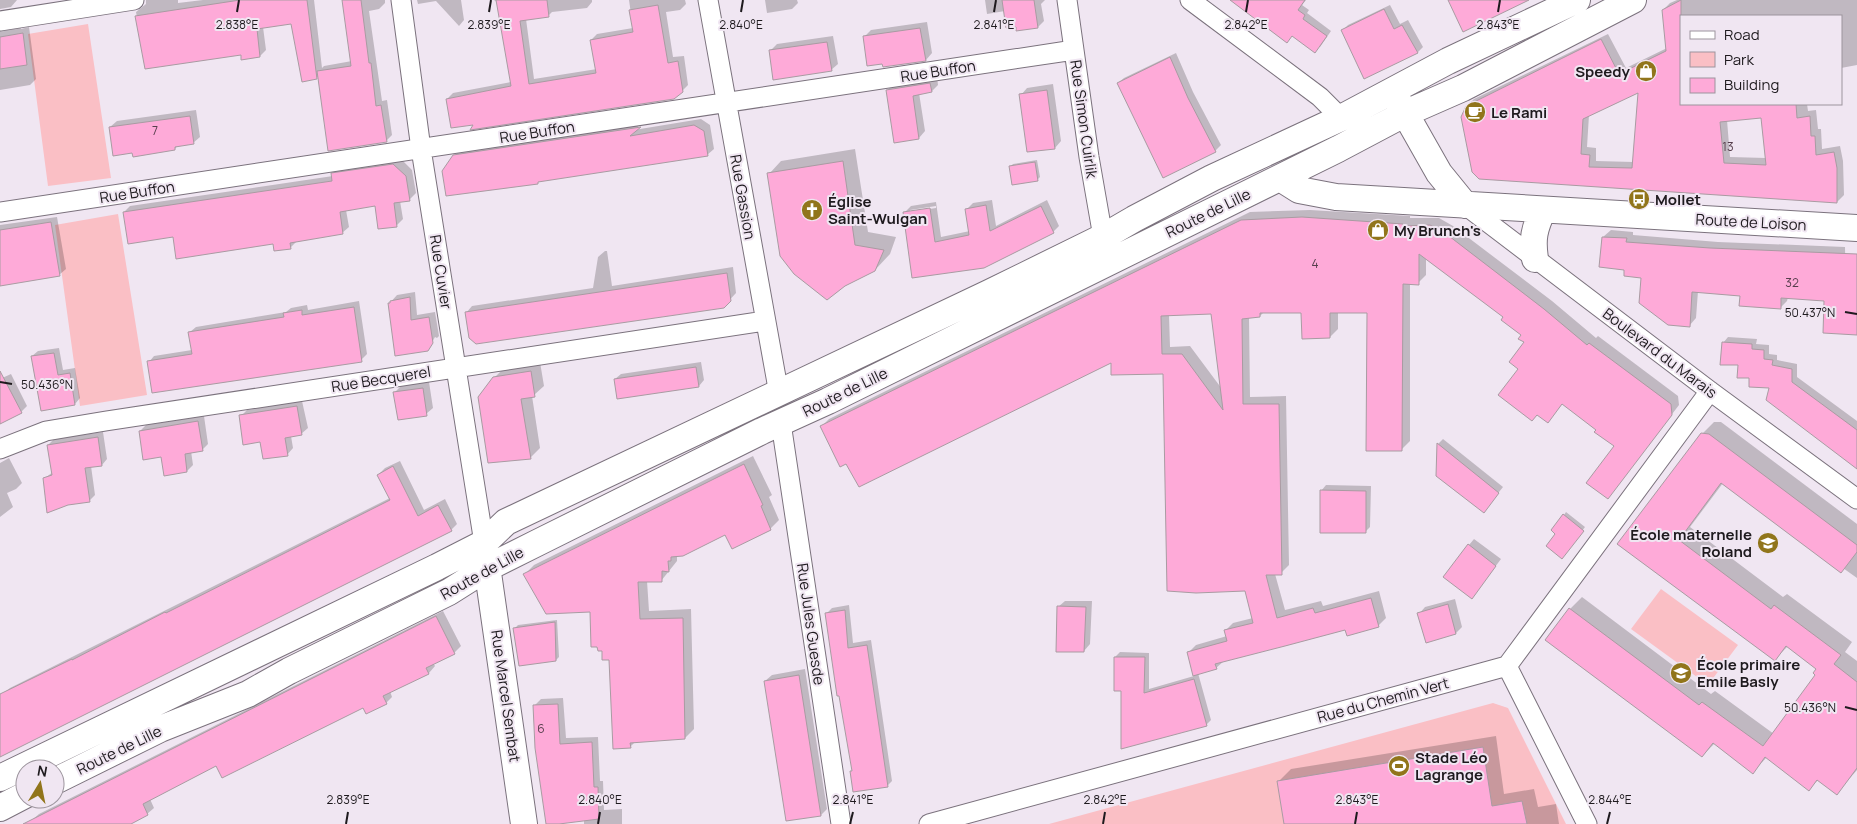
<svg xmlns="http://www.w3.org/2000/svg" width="1857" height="824" viewBox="0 0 1857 824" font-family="Manrope,sans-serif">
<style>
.green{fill:#fabfc5}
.shadow{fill:#0003;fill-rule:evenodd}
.building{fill:#feaad8;stroke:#a99ba2;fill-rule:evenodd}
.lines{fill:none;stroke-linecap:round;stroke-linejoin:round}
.street-casing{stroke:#7b727d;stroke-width:21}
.secondary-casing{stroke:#7b727d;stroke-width:28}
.street{stroke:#fff;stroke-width:19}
.secondary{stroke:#fff;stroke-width:26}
.ticks{fill:none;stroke:#1e1a1e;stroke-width:2}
.labels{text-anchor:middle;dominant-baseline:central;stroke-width:4;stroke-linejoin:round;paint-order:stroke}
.number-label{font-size:12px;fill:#563e4c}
.street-label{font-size:15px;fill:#1e1a1e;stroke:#f0e6f2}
.poi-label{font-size:15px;font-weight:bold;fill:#1e1a1e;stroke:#f0e6f2;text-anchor:start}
.ticks-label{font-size:12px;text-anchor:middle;fill:#1e1a1e;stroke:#f0e6f2;stroke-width:4;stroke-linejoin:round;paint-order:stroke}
</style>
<rect width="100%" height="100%" fill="#f0e6f2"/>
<path class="green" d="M88,24L111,178L48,186L28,34Z
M118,214L147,395L80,406L55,225Z
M1661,589L1738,645L1708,685L1631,629Z
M1493,703L1508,708L1566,824H1049Z"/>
<path class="shadow" d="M0,0H17L11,7L0,9Z
M146,0H178V3L203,0H314L322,68L324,66L352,61L343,0H385V3L379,9L369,11L382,101L387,100L392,135L386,141L319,76L316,78L292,23L263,27L266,50L260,56L242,53L146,68L136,12L146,4Z
M417,0H461L464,20L459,26L436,1L418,4Z
M494,0H592V2L587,8L552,12L548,16L526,19L534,79L597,69L591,40L597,34L633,28L629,0H685L686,4L680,10L666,12L673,57L684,56L688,85L682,91L476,123L447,99L453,93L511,82L498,3Z
M765,0H797L798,3L792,9L767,13Z
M985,0H1045L1041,4L1044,21L1038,27L1005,11L987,14Z
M1245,0H1306L1302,5L1309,10L1307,13L1331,31L1320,47Z
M1677,0H1857V65L1841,68V16H1681V104H1807L1808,111L1816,110L1818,129H1821L1822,149L1840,146L1843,161L1844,195L1837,202L1480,178L1467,106L1474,99L1608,34L1626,68L1667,48L1663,10L1670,3ZM1640,91L1634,162L1596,161V148L1587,147L1589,115ZM1763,116L1766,158L1730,157L1727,120Z
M1390,5L1400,24L1408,20L1423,47L1418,52L1343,30L1348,25Z
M927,22L932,53L926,60L884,66L864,37L871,30Z
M0,24L20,25L21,29L29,27L36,79L30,85L0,90Z
M833,36L838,64L831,70L770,51L777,44Z
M1176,53L1193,92L1221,145L1215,151L1118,83L1124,78Z
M937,77L938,85L932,91L919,93L925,131L919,138L887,90L894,84Z
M1053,84L1061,141L1055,148L1021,95L1027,88Z
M196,110L200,137L193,143L178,145L175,149L133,152L110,127L117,121Z
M701,119L710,125L714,149L707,155L539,181L537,183L454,156L461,149L644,121L634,130Z
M855,149L868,232L896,237L890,254L875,270L769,174L781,161Z
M400,158L412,170L416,193L409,200L400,201L403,219L397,225L376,205L346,210L349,227L342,233L297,241L290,248L274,242L174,236L124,212L130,206L333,176L332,174L338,168Z
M1037,160L1040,177L1037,180L1010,167L1013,164Z
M992,200L996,226L1047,200L1059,226L1053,232L913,276L904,213L911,206L936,202L941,237L970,231L966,210L973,203ZM936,206V208L910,212V210Z
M1310,210L1410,216V218H1439L1453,226L1552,301L1596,338L1598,336L1678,396L1679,405L1615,489L1608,497L1616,445L1563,403L1548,421L1538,414L1532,420L1520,368L1526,342L1522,335L1504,317L1426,258V275L1418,283H1410V441L1402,449L1368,312H1338V329L1330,337L1303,311L1264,312L1260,316L1249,317L1250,397L1286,396L1289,565L1281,573L1275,574L1285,610L1321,601L1323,606L1379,591L1386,618L1378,626L1346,629L1224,661L1216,668L1198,673L1211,720L1206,725L1122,690L1115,657L1120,652L1149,653V689L1194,676L1188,653L1196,645L1227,636L1225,631L1233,623L1253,618L1246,590L1164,372L1112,361L821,427L829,419L1250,212ZM1212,313L1222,389L1190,346L1170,347L1169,315Z
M57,217L66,269L59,275L0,280V225Z
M1611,230L1633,232V235L1718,242L1845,247L1846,294L1788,297L1787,301L1780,308L1741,294L1698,291L1696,318L1689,326L1642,277L1626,269L1603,237Z
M605,251H607L612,286L733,267L736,293L724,306L466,313L472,306L593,288L598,257Z
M415,292L417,315L435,312L439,336L437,338L435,337L430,346H431L427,350L389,304L397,295Z
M359,301L367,354L361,360L149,362L154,356L192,350L190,332L196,327L286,312L291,308L307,305L308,310Z
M1728,337L1757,339L1756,344L1769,345V354L1777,355V360L1797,364V377L1857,421V467L1771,387L1751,377L1723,343Z
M59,348L63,370L75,368L80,398L75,404L32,356L38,351Z
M540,362L544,386L534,395L532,396L540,448L530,458L494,378L504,368Z
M701,362L704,380L699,386L615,379L621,374Z
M11,374L27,406L21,412L0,423V379Z
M429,382L433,408L426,414L395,392L401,386Z
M302,401L308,428L301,434L291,436L293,448L287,455L241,416L247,410Z
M204,416L208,444L202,450L191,451L193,465L187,471L162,456L140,431L146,425Z
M1714,422H1721L1857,524V578L1723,483L1690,527L1783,597L1787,594L1852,642L1845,652L1857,661V770L1837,793L1819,779L1809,789L1767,757L1753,772L1715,743L1702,756L1570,609L1582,597L1711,694L1715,691L1774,734L1817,674V669L1788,646L1775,659L1619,544L1702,434Z
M103,432L107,459L102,465L91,466L95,495L89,501L45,478L53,472L48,445L54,439Z
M1443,439L1503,487L1484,511L1438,444Z
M753,456L772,495L769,497L779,520L770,529L726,533L677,555V561L661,581H647L649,611L691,609L694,729L685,738L635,742L630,747L610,659L603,650L591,611L525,574L534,565Z
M9,458L22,483L16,489L7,493L13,507L0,517V463Z
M400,461L424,510L445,499L457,524L451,530L0,756V696L10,688L390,498L378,475L385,468Z
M1326,485L1371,486L1370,527L1365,532L1321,491Z
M1566,512L1585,527L1564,555L1557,533L1564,515Z
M1474,539L1501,559L1477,591L1469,545Z
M1455,599L1462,627L1456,633L1427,641L1419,614L1425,607Z
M1065,601H1092L1090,644L1084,651L1058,607Z
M849,605L853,643L871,640L892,781L887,786L853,770L827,613L832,608Z
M443,611L461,646L454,653L433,663L435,666L429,673L390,691L392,697L386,703L363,706L217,765L150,799L154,808L147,814L127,824H34L32,820L39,814Z
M557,620L559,657L556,660L515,628L518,625Z
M805,669L827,809L821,815L765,681L772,675Z
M563,698L566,738L598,737L600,781H603L604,810L622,809V824H584V819L547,824L535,705L541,699Z
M1496,736L1504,794L1534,789L1538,807L1556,804L1559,824H1285L1278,782L1291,769Z"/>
<path class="building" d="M240,0H307L317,79L302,82L291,24L257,29L260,57L241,60V55L145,69L135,16Z
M342,0H361L369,63H371L376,106L381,105L387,142L328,151L317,71L351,66Z
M496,0H547L549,17L520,21L529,84L596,73L590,40L633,32L629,10L658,5L668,63L678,61L683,92L674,99L470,130L473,125L451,128L446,99L511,86Z
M1002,0H1034L1038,28L1016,31V27L1006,28Z
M1230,0H1305L1298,10L1305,15L1303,19L1327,36L1315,53L1292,36L1287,43Z
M1448,0H1529L1463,32Z
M1681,0V104H1796L1797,118L1810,116L1811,136H1815L1816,155L1834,152L1837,168V203L1479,179L1472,172L1461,117L1466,106L1601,39L1619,74L1666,51L1662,10ZM1638,93L1632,168L1589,167L1590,155L1581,154L1583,119ZM1761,118L1766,165L1724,163L1720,122Z
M1384,9L1394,29L1402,25L1418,53L1364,79L1341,30Z
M920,28L926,61L883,67L882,64L867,66L863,36Z
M23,33L27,65L0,69V37Z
M827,42L832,71L773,80L769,50Z
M1170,57L1188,98L1216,152L1163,178L1117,83Z
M930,83L932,92L913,96L919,139L894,143L886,90Z
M1047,90L1055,149L1027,152L1019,94Z
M190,116L194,144L175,147V150L133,157L132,153L113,156L109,127Z
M694,125L704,131L708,156L538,182V184L446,196L442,171L453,155L641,127L630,136Z
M843,161L855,245L884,250L875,271L845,286L827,300L794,274L780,256L767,173Z
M1035,162L1038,181L1012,185L1009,166Z
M393,164L406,176L410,201L394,203L397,227L378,229L375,206L340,212L343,234L290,243L291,249L274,251L273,244L176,259L173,237L128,244L123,212L332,181L331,173Z
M986,205L990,231L1041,206L1054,233L984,268L912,278L903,212L930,208L935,242L969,235L965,209Z
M1302,217L1403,224V226L1430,225L1445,233L1544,309L1587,345L1589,343L1671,404L1672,415L1608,499L1586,483L1614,446L1594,432L1596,430L1562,404L1548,423L1537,415L1532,421L1498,395L1518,369L1509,362L1524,342L1518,339L1521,335L1501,320L1503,317L1419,254V285L1403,284L1402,451H1366L1367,313H1330V338L1302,339L1301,313H1260V317L1242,319L1243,404H1279L1282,575H1266L1277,618L1313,608L1315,613L1371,598L1379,627L1347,636L1345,630L1285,646L1215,664L1217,669L1193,676L1187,652L1227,641L1224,630L1253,623L1245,591L1196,593L1167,591L1163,374L1111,375V363L859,487L846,464L840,467L820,426L1241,220ZM1211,314L1223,410L1182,354H1162L1161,316Z
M51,222L60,276L0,286V230Z
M1602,237L1627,238L1626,242L1710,248L1857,254V335L1823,333L1824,301L1781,298V309L1739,306L1740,296L1692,292L1690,327L1668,325L1639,303L1641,278L1624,276V270L1599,267Z
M727,273L731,301L724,308L476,344L469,338L465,312Z
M410,297L411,320L429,317L433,343L428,351L395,356L388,303H390V301Z
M354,307L362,362L152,393L147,361L192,354L188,332L284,317L283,313L302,310V315Z
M1722,342L1752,344V349L1764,350V359L1773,360L1772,365L1792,369V382L1857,430V469L1766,400L1769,388L1749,387V378H1737L1738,365H1720Z
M54,353L58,375L70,373L75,405L41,411L31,356Z
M696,367L699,387L617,399L614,379Z
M0,371L22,413L0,424Z
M531,371L535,397L521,399L531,459L488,463L478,397L493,377Z
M423,388L427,416L398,420L393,392Z
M297,406L302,435L285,438L288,456L263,459L260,442L243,445L239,415Z
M198,421L203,451L185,454L187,472L164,476L161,457L143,460L139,431Z
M1701,433L1709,434L1857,545V552L1841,573L1721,483L1679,540L1771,609L1774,605L1841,655L1834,664L1857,682V768L1837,795L1817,780L1809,791L1765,757L1753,774L1713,743L1702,757L1545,640L1569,608L1699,705L1702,702L1763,746L1815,675L1813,673L1816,669L1786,646L1775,661L1617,544Z
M98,437L102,466L85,468L90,502L68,505L47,513L43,478L52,475L47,445Z
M1437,443L1499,493L1484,513L1436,476Z
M744,464L763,505L761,506L771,530L732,549L725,535L683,556L671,557V561H668L669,572L662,571V582H638L640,619L683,618L685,739L630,743L631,748L613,749L609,660H602V651H598L597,647H591L590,612L546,614L523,574Z
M393,466L418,516L438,505L452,531L0,757V694L72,659V660L165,612L166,613L390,500L377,475Z
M1320,490L1366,491V533H1320Z
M1563,514L1584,531L1562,559L1546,546L1555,534L1551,530Z
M1468,544L1496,566L1472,599L1443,577Z
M1448,604L1456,634L1426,643L1417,613Z
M1057,606L1086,607L1084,652H1056Z
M845,610L848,648L867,645L888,787L853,792L850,771H852L839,696H837L825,613Z
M436,616L455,654L426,668L429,674L383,696L387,704L366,714L363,708L222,778L216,766L143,804L148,815L131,824H23Z
M555,622L556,661L519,666L513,628Z
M1114,657H1145L1144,693L1194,679L1207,726L1121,749V691H1114Z
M799,675L821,816L786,821L764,681Z
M558,704L560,744L592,742L594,787H598L599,819L559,824H546L535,748L533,705Z
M1483,747L1492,806L1522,801L1527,824H1284L1277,781Z"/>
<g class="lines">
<g class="street-casing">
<path id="street" d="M401,0L421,149L484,543
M708,0L779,394
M1067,0L1089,157L1103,237
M1190,0L1320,97L1341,118
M0,21L134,0
M1465,205L1710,391L1857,499
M0,212L1074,50
M781,423L841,824
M0,449L46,431L106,421L765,321
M1507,666L1587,824
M929,824L1507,666L1710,391"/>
</g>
<g class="secondary-casing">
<path id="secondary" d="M1397,99L1439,173L1465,205
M1280,178L1299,190L1336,197L1857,228
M1535,259C1532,239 1534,229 1543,210
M485,552L524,824
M0,778L437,567L484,543L506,522L989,293L1103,237L1134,219L1212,178L1341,118L1448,61L1577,0
M55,781L160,729L248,694L289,671L449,592L487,568L537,543L762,431L828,401L1338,149L1406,113L1463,88L1633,0
M0,808L25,795"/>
</g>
<use href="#street" class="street"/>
<use href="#secondary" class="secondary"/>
</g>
<path class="ticks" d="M237,12L239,0M489,12L491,0M741,12L743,0M994,12L996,0M1246,12L1248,0M1498,12L1500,0M1845,312L1857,314M0,382L12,384M1845,707L1857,710M346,824L348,812M598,824L600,812M850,824L853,812M1103,824L1105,812M1355,824L1357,812M1607,824L1610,812"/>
<defs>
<g id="shop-disc" transform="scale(1.125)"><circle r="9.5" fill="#91751b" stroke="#f0e6f2"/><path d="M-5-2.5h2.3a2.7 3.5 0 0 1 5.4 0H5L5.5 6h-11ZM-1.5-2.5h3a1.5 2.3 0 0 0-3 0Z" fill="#fff"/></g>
<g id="cafe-disc" transform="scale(1.125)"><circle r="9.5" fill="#91751b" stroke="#f0e6f2"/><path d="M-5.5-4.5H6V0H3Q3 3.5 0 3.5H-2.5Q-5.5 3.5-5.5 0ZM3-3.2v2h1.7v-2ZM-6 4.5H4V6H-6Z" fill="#fff"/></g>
<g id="bus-disc" transform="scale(1.125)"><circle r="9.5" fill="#91751b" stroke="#f0e6f2"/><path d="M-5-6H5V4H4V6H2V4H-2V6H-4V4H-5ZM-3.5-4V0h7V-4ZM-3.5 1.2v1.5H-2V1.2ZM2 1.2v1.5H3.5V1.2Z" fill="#fff"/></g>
<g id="church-disc" transform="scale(1.125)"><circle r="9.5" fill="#91751b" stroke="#f0e6f2"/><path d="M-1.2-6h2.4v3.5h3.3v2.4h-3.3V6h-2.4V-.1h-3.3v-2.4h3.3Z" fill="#fff"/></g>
<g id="school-disc" transform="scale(1.125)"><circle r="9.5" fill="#91751b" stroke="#f0e6f2"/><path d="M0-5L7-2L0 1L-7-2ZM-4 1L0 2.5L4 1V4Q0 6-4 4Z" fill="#fff"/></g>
<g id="stadium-disc" transform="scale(1.125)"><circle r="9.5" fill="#91751b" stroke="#f0e6f2"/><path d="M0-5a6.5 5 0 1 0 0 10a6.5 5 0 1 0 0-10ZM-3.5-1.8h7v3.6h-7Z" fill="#fff"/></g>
</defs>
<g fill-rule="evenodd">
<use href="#shop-disc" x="1646" y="71"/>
<use href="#cafe-disc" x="1475" y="112"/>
<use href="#bus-disc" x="1639" y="199"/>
<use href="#church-disc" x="812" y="210"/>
<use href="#shop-disc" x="1378" y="230"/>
<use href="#school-disc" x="1768" y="543"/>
<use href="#school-disc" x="1681" y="673"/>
<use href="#stadium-disc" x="1399" y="766"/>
</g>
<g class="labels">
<g class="number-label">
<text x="155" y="130">7</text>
<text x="1728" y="146">13</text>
<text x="1315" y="263">4</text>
<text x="1792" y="282">32</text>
<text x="541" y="728">6</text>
</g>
<g class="street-label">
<text transform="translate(938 71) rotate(-9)">Rue Buffon</text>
<text transform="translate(1084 119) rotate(82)">Rue Simon Cuirlik</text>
<text transform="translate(537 132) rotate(-9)">Rue Buffon</text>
<text transform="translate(137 192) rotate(-9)">Rue Buffon</text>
<text transform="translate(743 197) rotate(80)">Rue Gassion</text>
<text transform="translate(1208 213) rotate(-26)">Route de Lille</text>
<text transform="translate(1751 222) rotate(3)">Route de Loison</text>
<text transform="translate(441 272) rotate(81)">Rue Cuvier</text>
<text transform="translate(1660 353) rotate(37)">Boulevard du Marais</text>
<text transform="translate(381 379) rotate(-9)">Rue Becquerel</text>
<text transform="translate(845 392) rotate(-26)">Route de Lille</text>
<text transform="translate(482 573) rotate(-29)">Route de Lille</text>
<text transform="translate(811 624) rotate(82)">Rue Jules Guesde</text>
<text transform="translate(506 696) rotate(82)">Rue Marcel Sembat</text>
<text transform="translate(1383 700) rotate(-15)">Rue du Chemin Vert</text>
<text transform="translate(119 750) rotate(-26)">Route de Lille</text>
</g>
<g class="poi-label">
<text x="1630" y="71" text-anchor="end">Speedy</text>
<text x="1491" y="112">Le Rami</text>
<text x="1655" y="199">Mollet</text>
<text x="828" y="201">Église<tspan x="828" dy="17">Saint-Wulgan</tspan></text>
<text x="1394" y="230">My Brunch's</text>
<text x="1752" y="534" text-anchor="end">École maternelle<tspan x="1752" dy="17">Roland</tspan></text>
<text x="1697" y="664">École primaire<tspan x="1697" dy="17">Emile Basly</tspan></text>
<text x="1415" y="757">Stade Léo<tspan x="1415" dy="17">Lagrange</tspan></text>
</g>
</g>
<g class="ticks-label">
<text x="237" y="29">2.838°E</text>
<text x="489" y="29">2.839°E</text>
<text x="741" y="29">2.840°E</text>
<text x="994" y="29">2.841°E</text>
<text x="1246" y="29">2.842°E</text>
<text x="1498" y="29">2.843°E</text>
<text x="1810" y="317">50.437°N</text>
<text x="47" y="389">50.436°N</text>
<text x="1810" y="712">50.436°N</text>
<text x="348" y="804">2.839°E</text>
<text x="600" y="804">2.840°E</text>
<text x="853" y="804">2.841°E</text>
<text x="1105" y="804">2.842°E</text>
<text x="1357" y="804">2.843°E</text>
<text x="1610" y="804">2.844°E</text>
</g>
<rect x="1680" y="15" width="162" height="90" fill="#f0e6f2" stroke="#9c949d"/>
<rect x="1690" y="31" width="25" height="8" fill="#ffffff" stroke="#9c949d"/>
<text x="1724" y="40" font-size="15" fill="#1e1a1e">Road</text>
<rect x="1690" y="52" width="25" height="15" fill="#fabfc5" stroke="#9c949d"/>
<text x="1724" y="65" font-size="15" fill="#1e1a1e">Park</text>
<rect x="1690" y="78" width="25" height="15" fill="#feaad8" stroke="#9c949d"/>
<text x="1724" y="90" font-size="15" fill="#1e1a1e">Building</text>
<g transform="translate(40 784) rotate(10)"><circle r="24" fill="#f0e6f2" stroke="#9c949d"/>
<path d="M0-4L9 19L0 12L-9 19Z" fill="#91751b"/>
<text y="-8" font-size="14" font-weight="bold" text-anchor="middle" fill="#1e1a1e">N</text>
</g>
</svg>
